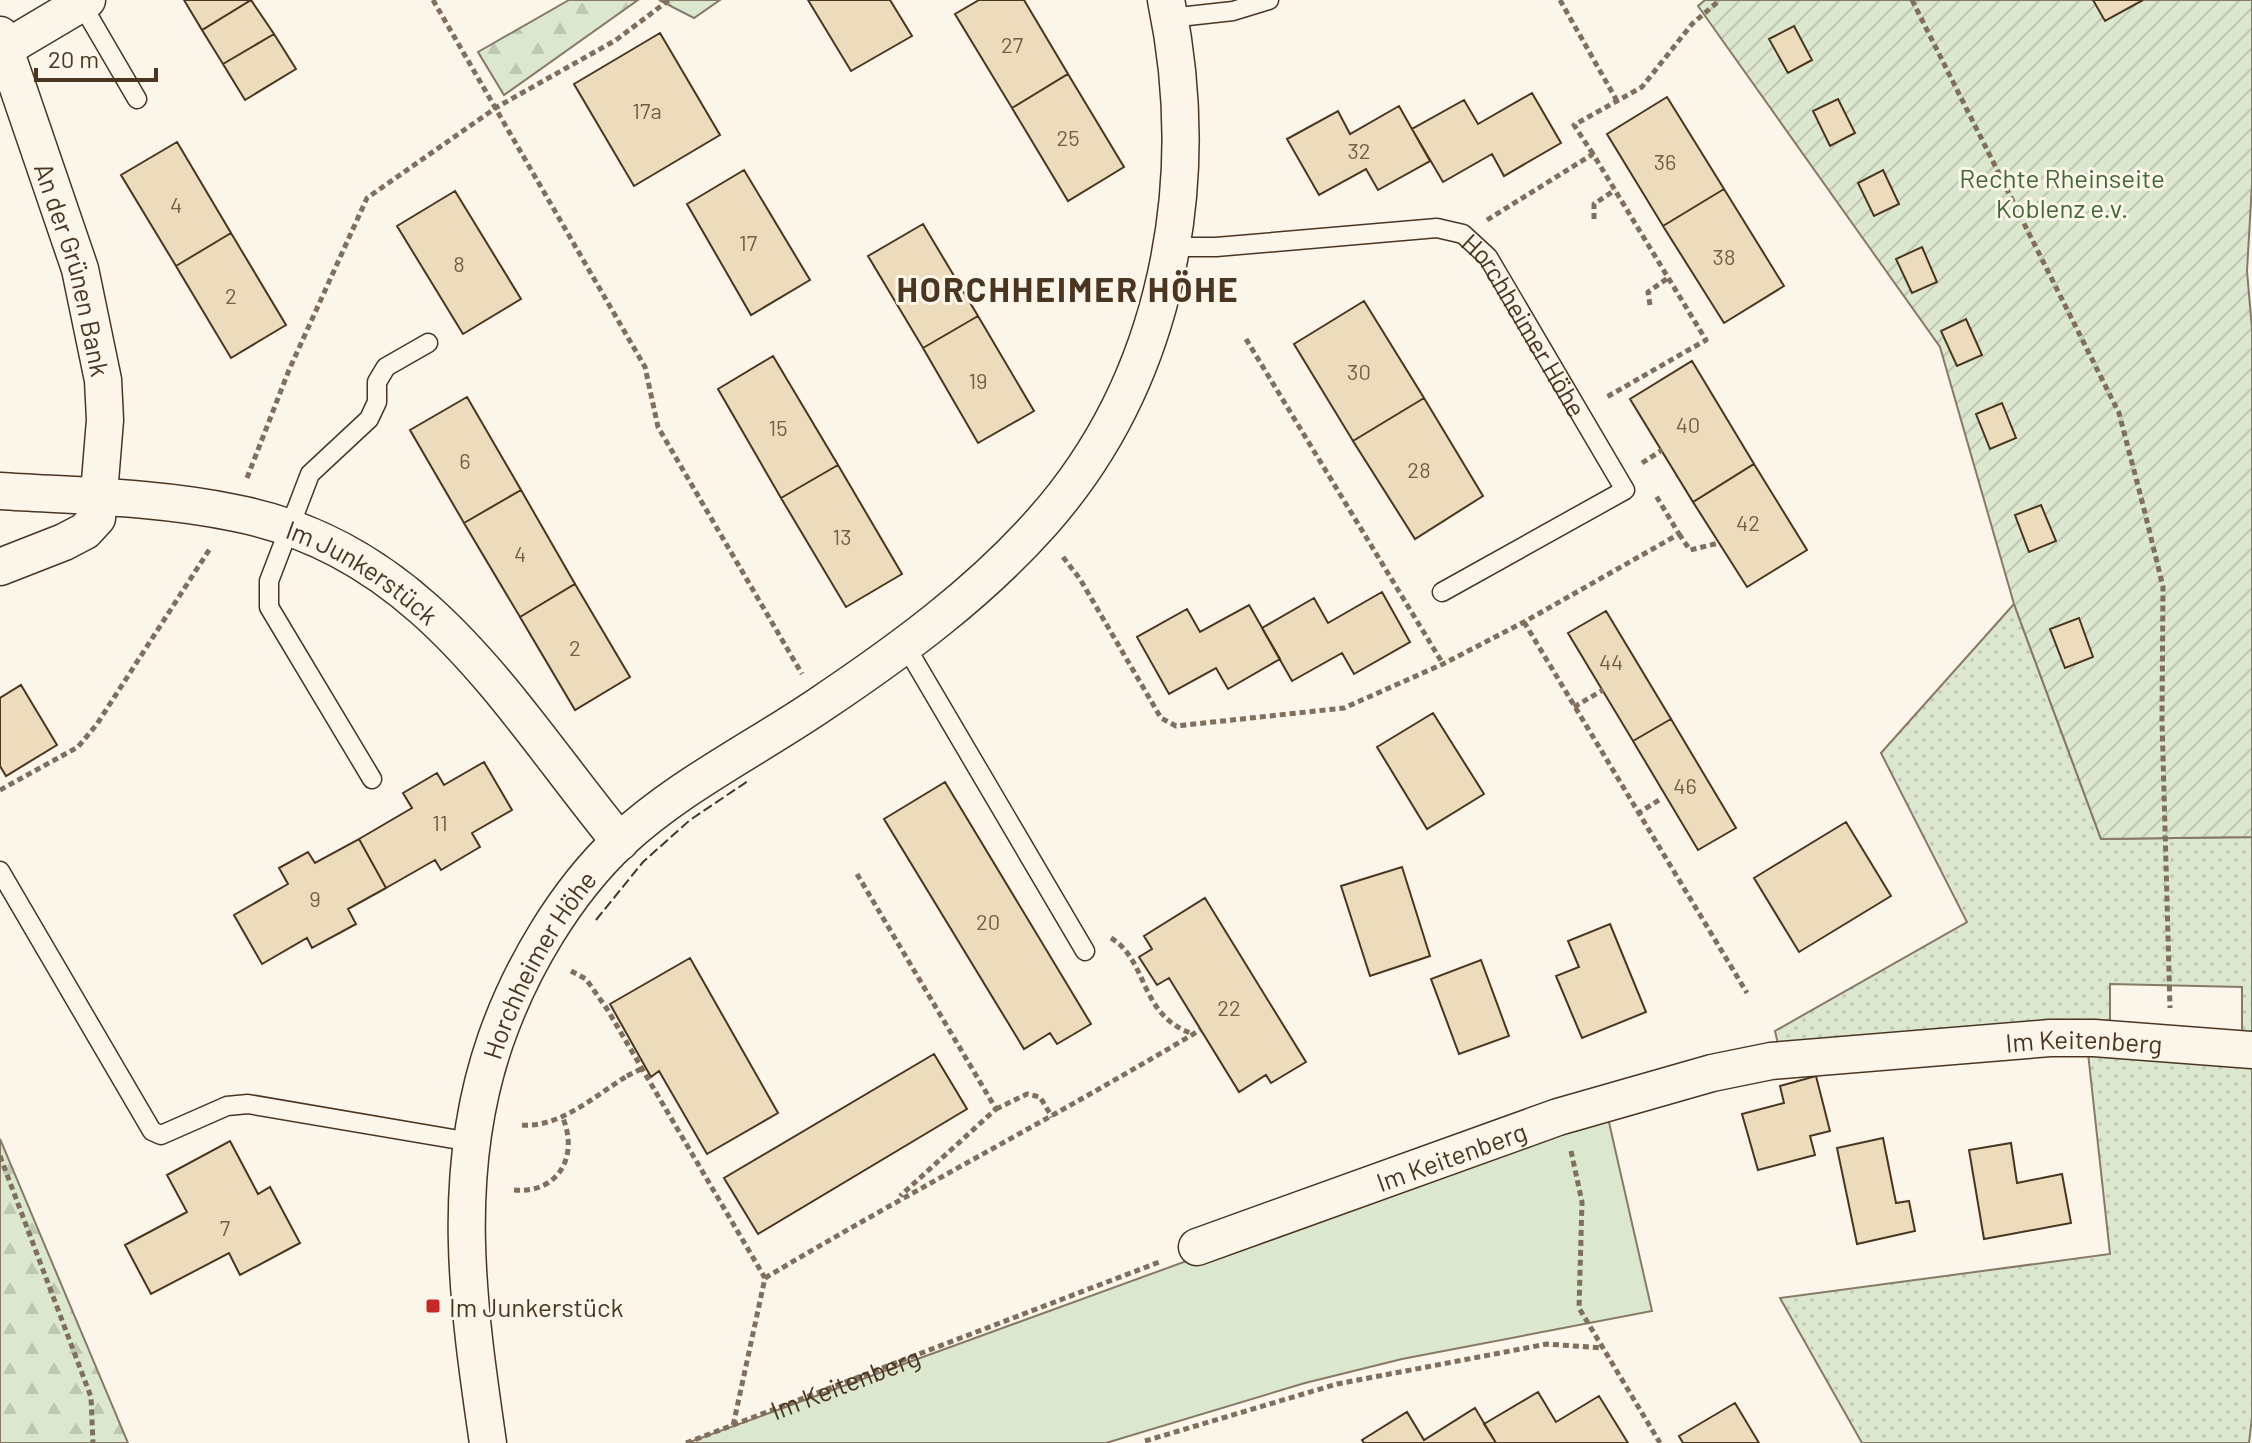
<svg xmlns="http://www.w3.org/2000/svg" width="2252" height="1443" viewBox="0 0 2252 1443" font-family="Barlow,sans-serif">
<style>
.grass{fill:url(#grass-dots);stroke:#887966;stroke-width:2}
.forest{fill:url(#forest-firs);stroke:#887966;stroke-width:2}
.park{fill:#dce7d0;stroke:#887966;stroke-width:2}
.garden{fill:url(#garden-furrows);stroke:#887966;stroke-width:2}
.building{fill:#ecdcbc;stroke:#4a3520;stroke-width:2}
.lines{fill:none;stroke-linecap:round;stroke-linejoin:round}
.service-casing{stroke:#4a3520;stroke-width:21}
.minor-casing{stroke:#4a3520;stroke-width:39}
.path{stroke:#7f6f5c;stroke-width:5;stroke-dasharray:6 4;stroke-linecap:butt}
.service{stroke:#fbf6e9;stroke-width:18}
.minor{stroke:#fbf6e9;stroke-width:36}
.path-bridge{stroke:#7f6f5c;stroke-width:5;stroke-dasharray:6 4;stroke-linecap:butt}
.fence{stroke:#4a3520;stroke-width:2;stroke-dasharray:10 4;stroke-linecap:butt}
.poi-dot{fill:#c62828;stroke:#fbf6e9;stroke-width:3}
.labels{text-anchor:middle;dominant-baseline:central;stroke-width:6;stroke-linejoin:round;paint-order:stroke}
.number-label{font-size:22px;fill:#725f47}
.park-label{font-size:26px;fill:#436837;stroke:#fbf6e9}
.street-label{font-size:26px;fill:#4a3520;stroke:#fbf6e9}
.poi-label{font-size:26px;fill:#4a3520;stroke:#fbf6e9;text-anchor:start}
.district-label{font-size:34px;font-weight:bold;letter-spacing:2px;fill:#4a3520;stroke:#fbf6e9}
</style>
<defs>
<pattern id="grass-dots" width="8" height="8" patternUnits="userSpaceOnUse" patternTransform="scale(2)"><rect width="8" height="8" fill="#dce7d0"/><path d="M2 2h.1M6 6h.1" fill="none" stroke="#bec7b2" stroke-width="1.8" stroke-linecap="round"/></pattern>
<pattern id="forest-firs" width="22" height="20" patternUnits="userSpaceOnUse" patternTransform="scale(2)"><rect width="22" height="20" fill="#dce7d0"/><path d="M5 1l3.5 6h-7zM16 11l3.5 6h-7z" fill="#bec7b2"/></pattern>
<pattern id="garden-furrows" width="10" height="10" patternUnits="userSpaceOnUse" patternTransform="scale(2)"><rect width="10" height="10" fill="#dce7d0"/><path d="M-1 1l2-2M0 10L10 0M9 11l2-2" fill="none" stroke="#bec7b2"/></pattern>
</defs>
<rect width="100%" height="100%" fill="#fbf6e9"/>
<path class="grass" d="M2014,604L2101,839L2252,837V1039H2242V987L2110,984V1024L1780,1053L1775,1031L1967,922L1881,753Z
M2088,1053L2252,1061V1417L2249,1443H1862L1780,1298L2110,1254Z"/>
<path class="forest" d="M569,0H638L504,95L478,52Z
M659,0H720L694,18Z
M0,1139L128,1443H0Z"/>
<path class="park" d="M1608,1118L1652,1311L1402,1359L1305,1383L1106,1443H687L1560,1125Z"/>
<path class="garden" d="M1705,0H2252V184L2247,271L2252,329V837L2101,839L2014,604L1940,347L1698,6Z"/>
<path class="building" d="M184,0H251L202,30Z
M251,0L274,34L223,64L202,30Z
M808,0H890L912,36L851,71Z
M979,0H1024L1068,74L1012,108L955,14Z
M2093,0H2143L2105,21Z
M1794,26L1812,60L1788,73L1769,39Z
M660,33L720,135L634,186L574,84Z
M274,34L296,69L245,100L223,64Z
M1068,74L1124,167L1068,201L1012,108Z
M1532,93L1561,143L1504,176L1492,154L1443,182L1412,129L1464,100L1478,124Z
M1667,97L1724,189L1663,226L1607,134Z
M1838,99L1855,133L1830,146L1813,111Z
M1399,106L1430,161L1378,190L1366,169L1319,195L1287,139L1338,111L1350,134Z
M177,142L231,233L176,266L121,175Z
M744,170L810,280L751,315L687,204Z
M1883,170L1899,204L1874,216L1858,183Z
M1724,189L1784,286L1724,323L1663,226Z
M455,191L521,299L463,334L397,226Z
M923,224L978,316L923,348L868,256Z
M231,233L286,325L231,358L176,266Z
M1922,247L1937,282L1912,293L1896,259Z
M1364,301L1424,398L1353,441L1294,344Z
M978,316L1034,411L978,443L923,348Z
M1966,319L1982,355L1957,366L1941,331Z
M773,356L838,465L781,498L718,389Z
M1692,361L1754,464L1693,502L1630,399Z
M467,397L521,490L464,523L410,430Z
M1424,398L1483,496L1415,539L1353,441Z
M2002,403L2016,438L1990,449L1976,414Z
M1754,464L1807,550L1747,587L1693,502Z
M838,465L902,574L846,607L781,498Z
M521,490L575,584L520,617L464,523Z
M2041,505L2056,541L2029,552L2015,515Z
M575,584L630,677L575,710L520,617Z
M1382,592L1410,642L1354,674L1342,653L1292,681L1262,628L1314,598L1328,623Z
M1249,605L1280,659L1228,689L1216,668L1169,694L1137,637L1187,609L1200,632Z
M1606,611L1671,719L1633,741L1568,633Z
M2079,618L2093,657L2065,668L2050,629Z
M21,685L57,745L6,776L0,766V698Z
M1433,713L1484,794L1427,829L1377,747Z
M1671,719L1736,828L1698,850L1633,741Z
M484,762L512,810L472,833L480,847L441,870L435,860L386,888L359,839L412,808L403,793L437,773L444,785Z
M945,782L1091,1024L1057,1044L1050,1033L1024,1049L884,819Z
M1846,822L1891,896L1799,952L1754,878Z
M359,839L386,888L348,909L356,924L312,948L307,938L262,964L234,915L288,884L279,868L308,852L315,863Z
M1402,867L1430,956L1370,976L1341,886Z
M1205,898L1306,1062L1271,1083L1266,1075L1239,1092L1169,978L1157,985L1139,957L1152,949L1144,936Z
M1610,924L1646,1012L1582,1038L1556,976L1579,967L1568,941Z
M690,958L778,1113L707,1154L659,1071L651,1077L610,1004Z
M1481,960L1509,1036L1459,1054L1431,979Z
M934,1054L967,1109L758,1234L724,1178Z
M1816,1076L1830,1131L1810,1136L1815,1155L1758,1170L1742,1114L1784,1103L1780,1086Z
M1883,1138L1896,1203L1909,1201L1915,1231L1857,1244L1837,1148Z
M230,1141L258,1194L270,1187L300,1243L240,1275L229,1253L151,1294L125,1245L187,1212L167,1175Z
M2011,1143L2017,1183L2062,1174L2071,1223L1984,1239L1969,1150Z
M1538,1392L1556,1422L1599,1396L1628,1443H1496L1484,1424Z
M1735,1403L1759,1443H1683L1679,1436Z
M1475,1408L1496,1443H1364L1362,1440L1407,1412L1424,1440Z"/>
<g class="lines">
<g class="service-casing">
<g id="service">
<path d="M81,3L137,99"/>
<path d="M1170,18L1233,11L1269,0"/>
<path id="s2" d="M1173,247H1216L1437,228L1463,234L1488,257L1625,490L1442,592"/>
<path d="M905,645L1085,951"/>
<path d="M372,779L269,607V581L310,474L369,419L377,402V382L386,367L428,343"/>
<path d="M0,871L152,1131L161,1135L227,1106L248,1104L471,1142"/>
</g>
</g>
<g class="minor-casing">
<g id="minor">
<path id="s3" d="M0,35L80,269L103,380L105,420L97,518L85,531L64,542L0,567"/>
<path d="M6,48L87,0"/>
<path id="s4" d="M0,491C78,496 158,497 235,513C424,550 507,704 620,842"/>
<path id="s5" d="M1197,1247L1558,1117L1712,1073L1771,1061L2050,1038H2094L2252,1050"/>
<path id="s6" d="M488,1443C468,1306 449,1173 496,1039C521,968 565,893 620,841C679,786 755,749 821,704C900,651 978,594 1042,522C1168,380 1204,183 1166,0"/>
</g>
</g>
<g class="path">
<path d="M433,0L645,367L658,427L802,674"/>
<path d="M1560,0L1617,101"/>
<path d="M1912,0L2119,413L2143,505L2163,587L2162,720L2170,1008"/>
<path d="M1593,154L1574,125L1642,87L1692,24L1720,0"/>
<path d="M1594,219V204L1615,190"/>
<path d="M1487,220L1593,154L1706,340L1605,398"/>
<path d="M1650,305L1648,292L1668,278"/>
<path d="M1246,339L1443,664"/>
<path d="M1642,463L1662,450"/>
<path d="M247,478L289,370L367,198L497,107L616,40L669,0"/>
<path d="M1679,534L1690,550L1719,543"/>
<path d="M1063,557L1080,579L1161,718L1176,726L1344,708L1443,664L1524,622L1679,534L1655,494"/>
<path d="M1524,622L1747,993"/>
<path d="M1574,707L1603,690"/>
<path d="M0,790L78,747L97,724L211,547"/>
<path d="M1637,814L1659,800"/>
<path d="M857,874L996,1109L900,1196"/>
<path d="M1111,938C1149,961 1139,1017 1194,1034"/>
<path d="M571,971L586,979L607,1009L765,1278L733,1426"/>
<path d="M996,1109L1027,1094L1040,1097L1052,1117"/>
<path d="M522,1125C560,1128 596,1095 627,1076"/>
<path d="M1571,1151L1582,1202L1579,1308L1660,1443"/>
<path d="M0,1156L91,1397L93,1443"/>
<path d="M514,1190C558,1194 580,1156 562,1116"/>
<path d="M765,1278C909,1192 1057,1116 1200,1030"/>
<path d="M1145,1441L1337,1384L1547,1344L1602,1348"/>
<path id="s1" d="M686,1443L1162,1261"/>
</g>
<use href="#service" class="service"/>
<use href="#minor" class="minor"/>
<path class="path-bridge" d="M627,1076L645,1067"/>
<path class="fence" d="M596,920L643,862L690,820L748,781"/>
</g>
<rect class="poi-dot" x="425" y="1298" width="16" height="16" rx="4"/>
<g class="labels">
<g class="number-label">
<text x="1012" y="44">27</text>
<text x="647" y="110">17a</text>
<text x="1068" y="137">25</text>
<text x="1359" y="150">32</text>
<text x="1665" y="161">36</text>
<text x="176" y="204">4</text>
<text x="748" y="242">17</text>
<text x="1724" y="256">38</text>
<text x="459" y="263">8</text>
<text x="231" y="295">2</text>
<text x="1359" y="371">30</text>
<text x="978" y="380">19</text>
<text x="1688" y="424">40</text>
<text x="778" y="427">15</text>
<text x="465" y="460">6</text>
<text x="1419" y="469">28</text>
<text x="1748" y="522">42</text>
<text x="842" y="536">13</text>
<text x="520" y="553">4</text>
<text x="575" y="647">2</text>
<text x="1611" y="661">44</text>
<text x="1685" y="785">46</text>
<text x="440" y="822">11</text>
<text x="315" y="898">9</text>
<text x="988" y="921">20</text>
<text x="1229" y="1007">22</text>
<text x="225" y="1227">7</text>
</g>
<g class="park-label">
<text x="2062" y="177">Rechte Rheinseite<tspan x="2062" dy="30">Koblenz e.v.</tspan></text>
</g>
<g class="street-label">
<text stroke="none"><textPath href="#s3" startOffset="246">An der Grünen Bank</textPath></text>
<text stroke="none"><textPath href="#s2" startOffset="402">Horchheimer Höhe</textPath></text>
<text stroke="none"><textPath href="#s4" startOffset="378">Im Junkerstück</textPath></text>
<text stroke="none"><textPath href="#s6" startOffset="494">Horchheimer Höhe</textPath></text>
<text stroke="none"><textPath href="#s5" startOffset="918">Im Keitenberg</textPath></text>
<text stroke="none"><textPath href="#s5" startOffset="270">Im Keitenberg</textPath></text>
<text stroke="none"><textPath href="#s1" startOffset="170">Im Keitenberg</textPath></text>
</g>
<g class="poi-label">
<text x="449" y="1306">Im Junkerstück</text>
</g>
<g class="district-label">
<text x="1068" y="288">HORCHHEIMER HÖHE</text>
</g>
</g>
<path d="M36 68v12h120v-12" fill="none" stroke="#4a3520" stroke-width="4"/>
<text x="48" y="68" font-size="24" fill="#4a3520" stroke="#fbf6e9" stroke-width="6" paint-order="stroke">20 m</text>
</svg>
